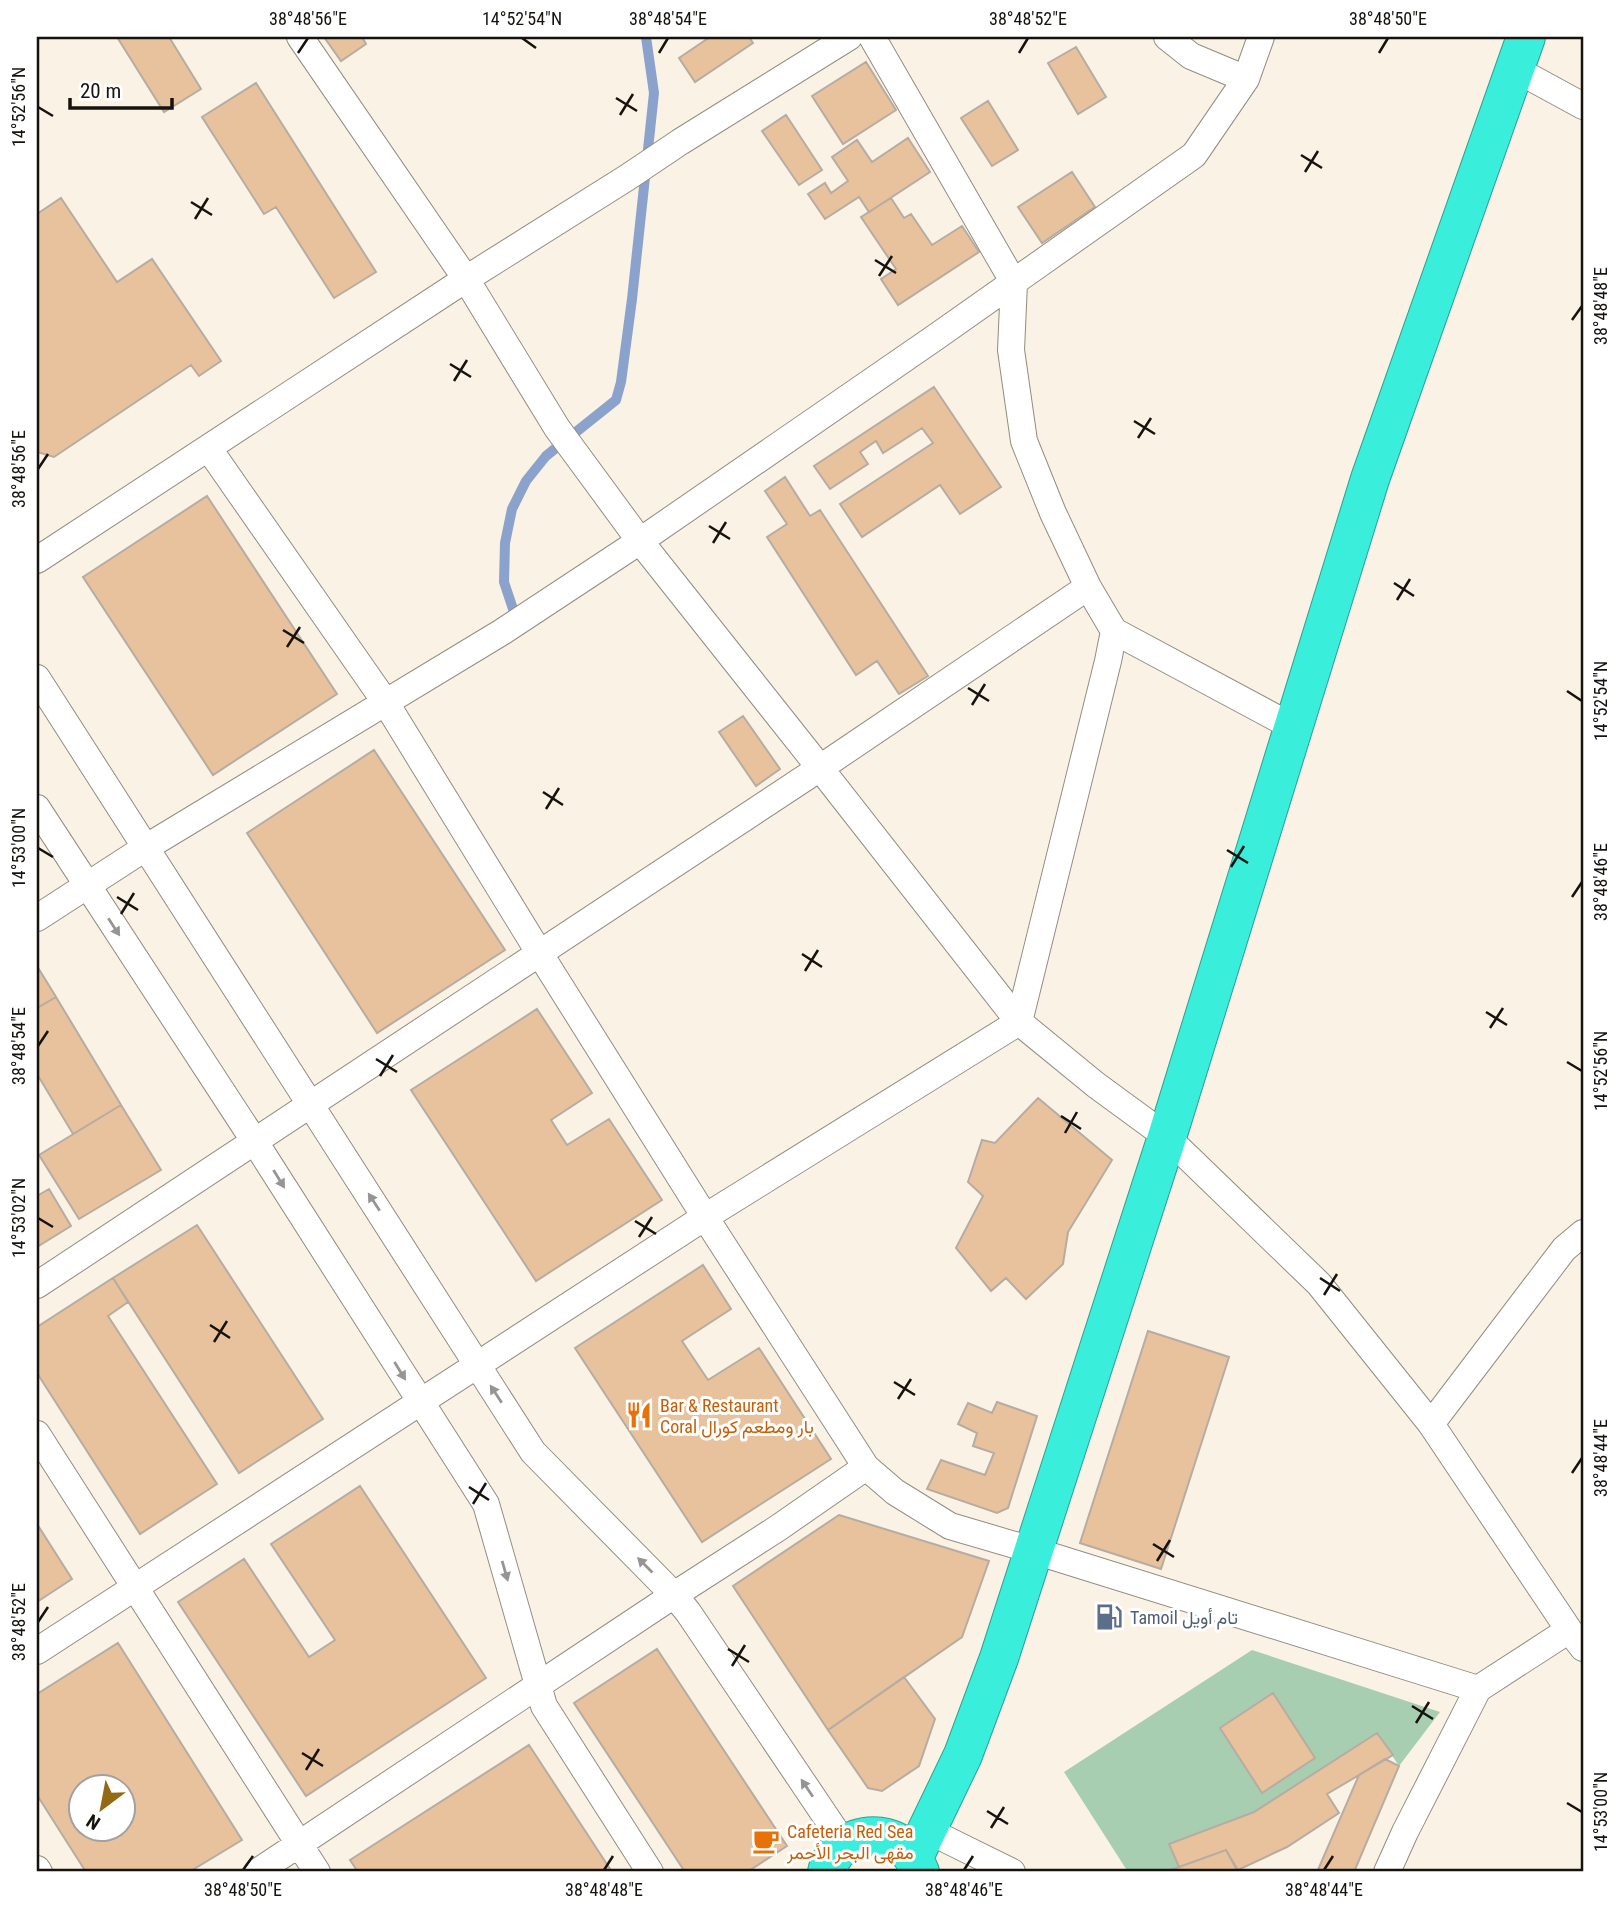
<svg xmlns="http://www.w3.org/2000/svg" width="1620" height="1909" viewBox="0 0 1620 1909" font-family="'Roboto Condensed',Vazirmatn,sans-serif">
<style>
.green{fill:#a8ceb1}
.lines{fill:none;stroke-linecap:round;stroke-linejoin:round}
.stream{stroke:#8ba3cc;stroke-width:10}
.building{fill:#e8c29d;stroke:#b7aca2;stroke-width:2;fill-rule:evenodd}
.street-casing{stroke:#938d80;stroke-width:28}
.highway-casing{stroke:#2da193;stroke-width:40}
.street{stroke:#fff;stroke-width:26}
.highway{stroke:#39eeda;stroke-width:38}
.oneway{fill:#969593}
.ticks{fill:none;stroke:#16130f;stroke-width:2.5}
.labels{text-anchor:middle;dominant-baseline:central;stroke-width:6;stroke-linejoin:round;paint-order:stroke}
.food-label{font-size:18px;fill:#c56008;stroke:#fff;text-anchor:start}
.service-label{font-size:18px;fill:#4e5e75;stroke:#fff;text-anchor:start}
.neatline{fill:none;stroke:#16130f;stroke-width:2.5}
.ticks-label{font-size:18px;text-anchor:middle;fill:#16130f}
</style>
<rect width="100%" height="100%" fill="#faf3e5"/>
<path class="green" d="M1252,1650L1440,1712L1399,1766L1377,1733L1254,1812L1170,1845L1179,1867L1164,1872H1128L1064,1772Z"/>
<g class="lines">
<path class="stream" d="M517,621L504,582L505,543L512,509L526,481L546,456L616,400L621,382L632,299L654,93L646,37"/>
</g>
<path class="building" d="M117,37H169L201,89L164,112Z
M324,37H362L366,44L341,61Z
M710,37H749L753,43L695,82L679,58Z
M1076,47L1106,97L1078,114L1048,63Z
M866,62L896,110L843,144L812,96Z
M256,83L376,272L334,298L276,207L264,214L202,117Z
M988,101L1018,150L992,166L961,118Z
M786,115L822,170L799,185L762,131Z
M908,138L930,172L869,212L859,197L825,219L808,194L825,183L831,193L848,181L832,157L857,140L872,162Z
M1072,172L1095,207L1042,243L1018,207Z
M61,198L117,282L152,259L221,361L199,376L191,365L54,457L37,452V214Z
M891,198L904,218L911,214L932,245L962,226L979,252L898,305L881,279L896,269L861,217Z
M934,387L1001,487L960,514L940,485L862,537L840,504L933,443L922,428L883,453L876,441L860,452L868,464L830,489L814,466Z
M785,477L810,516L820,510L928,676L899,694L877,661L856,675L767,537L787,524L765,491Z
M207,496L337,694L213,775L83,577Z
M743,716L780,769L756,786L719,732Z
M374,750L505,950L377,1033L247,833Z
M37,966L56,997L37,1008Z
M56,997L121,1105L73,1134L37,1074V1008Z
M537,1009L592,1093L551,1120L567,1145L609,1119L662,1200L536,1281L411,1090Z
M1038,1098L1112,1160L1068,1232L1063,1264L1026,1299L1006,1278L991,1291L956,1248L983,1196L968,1182L982,1140L995,1143Z
M121,1105L161,1170L79,1219L39,1155Z
M49,1189L71,1226L37,1247V1196Z
M197,1225L323,1419L239,1473L113,1278Z
M703,1265L731,1309L682,1341L708,1380L759,1348L831,1459L702,1542L575,1348Z
M113,1278L128,1302L108,1316L217,1484L140,1534L37,1373V1327Z
M1148,1331L1229,1357L1161,1569L1080,1543Z
M997,1402L1037,1416L1008,1508L997,1513L927,1489L941,1460L985,1475L994,1453L973,1446L977,1433L958,1424L968,1403L992,1413Z
M360,1486L486,1678L306,1796L178,1602L244,1559L309,1657L335,1640L271,1544Z
M839,1515L989,1561L962,1637L828,1730L733,1586Z
M37,1524L72,1579L37,1602Z
M118,1643L242,1840L189,1872H86L37,1795V1694ZM80,1786H122V1828H80Z
M657,1649L787,1846L747,1872H685L574,1703Z
M904,1677L935,1719L919,1766L882,1791L868,1788L828,1730Z
M1273,1693L1315,1758L1262,1793L1220,1728Z
M1377,1733L1393,1755L1327,1794L1339,1813L1287,1847L1238,1870L1226,1850L1179,1867L1169,1844L1254,1812Z
M529,1745L612,1872H358L350,1860Z
M1385,1759L1399,1766L1354,1872H1317L1359,1775Z
M1226,1850L1238,1872H1164L1179,1867Z"/>
<g class="lines">
<g class="street-casing">
<path id="street" d="M300,37L466,279L557,428L640,541L820,768L1019,1022L1096,1085L1167,1137L1319,1284L1431,1424L1569,1630L1583,1648
M872,37L1014,283L1011,350L1024,441L1053,513L1088,587L1114,631L1293,727
M1167,37L1191,56L1246,79L1261,37
M1515,69L1583,106
M209,449L386,703L540,954L705,1217L866,1467L895,1492L950,1526L1035,1551L1478,1689
M37,560L466,279L628,177L680,142L849,37
M37,678L533,1452L674,1595L688,1612L845,1845
M37,808L255,1142L486,1504L544,1706L650,1872
M37,918L145,848L502,632L640,541L933,339L1194,155L1246,79
M37,1285L820,768L1088,587
M1431,1424L1564,1249L1583,1233
M37,1434L317,1872
M37,1651L705,1217L1019,1022L1108,661L1114,631
M927,1830L1012,1872
M37,1869L39,1872
M257,1872L674,1595L778,1528L866,1467
M1387,1872L1405,1832L1478,1689L1569,1630"/>
</g>
<g class="highway-casing">
<path id="highway" d="M914,1857L963,1755L999,1658L1167,1137L1370,479L1526,37
M827,1872C833,1839 875,1826 902,1845C911,1852 916,1862 920,1872"/>
</g>
<use href="#street" class="street"/>
<use href="#highway" class="highway"/>
</g>
<defs><path id="oneway-solid" d="M-6-.8H1V-3.2L6.5 0L1 3.2V.8H-6Z" transform="scale(1.75)"/></defs>
<g class="oneway">
<use href="#oneway-solid" transform="translate(114 927) rotate(57)"/>
<use href="#oneway-solid" transform="translate(279 1179) rotate(58)"/>
<use href="#oneway-solid" transform="translate(374 1202) rotate(-123)"/>
<use href="#oneway-solid" transform="translate(400 1371) rotate(58)"/>
<use href="#oneway-solid" transform="translate(496 1394) rotate(-123)"/>
<use href="#oneway-solid" transform="translate(645 1565) rotate(-135)"/>
<use href="#oneway-solid" transform="translate(505 1571) rotate(74)"/>
<use href="#oneway-solid" transform="translate(807 1788) rotate(-124)"/>
</g>
<path class="ticks" d="M522,38L536,48M298,53L308,38M659,53L668,38M1019,53L1028,38M1379,53L1388,38M616,98L637,111M38,107L53,116M620,115L633,94M1301,155L1322,168M1305,172L1318,151M191,202L212,215M195,219L208,198M875,260L896,273M879,276L892,256M1572,320L1582,306M450,364L471,377M454,381L467,360M1134,421L1155,434M1138,438L1151,418M38,469L48,454M709,526L730,539M713,543L726,522M1394,583L1414,596M1397,600L1410,579M283,630L304,643M287,647L300,627M968,688L989,701M1567,691L1582,701M972,705L985,684M543,792L563,805M546,809L559,788M38,848L53,857M1227,850L1248,863M1231,867L1244,846M117,897L138,910M1572,897L1582,882M121,914L134,893M802,954L822,967M805,971L818,950M1486,1012L1507,1025M1490,1028L1503,1008M38,1046L48,1031M376,1059L397,1072M1567,1062L1582,1071M380,1076L393,1055M1061,1116L1081,1129M1065,1133L1077,1112M38,1218L53,1227M635,1221L656,1234M639,1237L652,1217M1320,1278L1340,1291M1324,1295L1337,1274M210,1325L230,1338M214,1342L227,1321M894,1382L915,1395M898,1399L911,1379M1572,1473L1582,1458M469,1487L489,1500M473,1504L486,1483M1153,1544L1174,1557M1157,1561L1170,1540M38,1622L48,1607M728,1649L749,1662M732,1666L745,1645M1412,1706L1433,1719M1416,1723L1429,1702M302,1753L323,1766M306,1770L319,1749M1567,1803L1582,1812M987,1811L1008,1824M991,1828L1004,1807M243,1870L253,1856M604,1870L613,1856M964,1870L973,1856M1324,1870L1333,1856"/>
<defs>
<g id="restaurant-bare" transform="scale(2.1)"><path d="M-5-6h1v4h1v-4h1v4h1v-4h1v5L-1.5 .5V6h-2V.5L-5-1ZM5-6V6H3V1.5H1.5Q1.5-4 5-6Z" fill="#e8710a" stroke="#fff" stroke-width="2.5" paint-order="stroke"/></g>
<g id="fuel-bare" transform="scale(2.1)"><path d="M-5.5-6h7V0h2V4h1.3V-2.5L3-4.5l.8-.8L6-3V5H2.5V1h-1V6h-7ZM-4.2-4.7v3.2H.2V-4.7Z" fill="#5c6f8a" stroke="#fff" stroke-width="2.5" paint-order="stroke"/></g>
<g id="cafe-bare" transform="scale(2.1)"><path d="M-5.5-4.5H6V0H3Q3 3.5 0 3.5H-2.5Q-5.5 3.5-5.5 0ZM3-3.2v2h1.7v-2ZM-6 4.5H4V6H-6Z" fill="#e8710a" stroke="#fff" stroke-width="2.5" paint-order="stroke"/></g>
</defs>
<g fill-rule="evenodd">
<use href="#restaurant-bare" x="639" y="1415"/>
<use href="#fuel-bare" x="1109" y="1617"/>
<use href="#cafe-bare" x="766" y="1841"/>
</g>
<g class="labels">
<g class="food-label">
<text x="660" y="1405">Bar &amp; Restaurant<tspan x="660" dy="21">Coral بار ومطعم كورال</tspan></text>
<text x="787" y="1831">Cafeteria Red Sea<tspan x="787" dy="21">مقهى البحر الأحمر</tspan></text>
</g>
<g class="service-label">
<text x="1130" y="1617">Tamoil تام أويل</text>
</g>
</g>
<rect width="1620" height="1909" fill="none" stroke="#ffffff" stroke-width="77"/>
<g transform="translate(102 1808) rotate(212)"><circle r="33" fill="#ffffff" stroke="#a2a19f" stroke-width="2"/>
<path d="M0-5L12 26L0 18L-12 26Z" fill="#936914"/>
<text y="-10" font-size="19" font-weight="bold" text-anchor="middle" fill="#16130f">N</text>
</g>
<path d="M70 98v10h102v-10" fill="none" stroke="#16130f" stroke-width="3.5"/>
<text x="80" y="98" font-size="21" fill="#16130f" stroke="#ffffff" stroke-width="5" paint-order="stroke">20 m</text>
<rect x="38" y="38" width="1544" height="1832" class="neatline"/>
<g class="ticks-label">
<text x="308" y="25">38°48'56"E</text>
<text x="522" y="25">14°52'54"N</text>
<text x="668" y="25">38°48'54"E</text>
<text x="1028" y="25">38°48'52"E</text>
<text x="1388" y="25">38°48'50"E</text>
<text transform="translate(19 107) rotate(-90)" y="6">14°52'56"N</text>
<text transform="translate(1601 306) rotate(-90)" y="6">38°48'48"E</text>
<text transform="translate(19 469) rotate(-90)" y="6">38°48'56"E</text>
<text transform="translate(1601 701) rotate(-90)" y="6">14°52'54"N</text>
<text transform="translate(19 848) rotate(-90)" y="6">14°53'00"N</text>
<text transform="translate(1601 882) rotate(-90)" y="6">38°48'46"E</text>
<text transform="translate(19 1046) rotate(-90)" y="6">38°48'54"E</text>
<text transform="translate(1601 1071) rotate(-90)" y="6">14°52'56"N</text>
<text transform="translate(19 1218) rotate(-90)" y="6">14°53'02"N</text>
<text transform="translate(1601 1458) rotate(-90)" y="6">38°48'44"E</text>
<text transform="translate(19 1622) rotate(-90)" y="6">38°48'52"E</text>
<text transform="translate(1601 1812) rotate(-90)" y="6">14°53'00"N</text>
<text x="243" y="1896">38°48'50"E</text>
<text x="604" y="1896">38°48'48"E</text>
<text x="964" y="1896">38°48'46"E</text>
<text x="1324" y="1896">38°48'44"E</text>
</g>
</svg>
